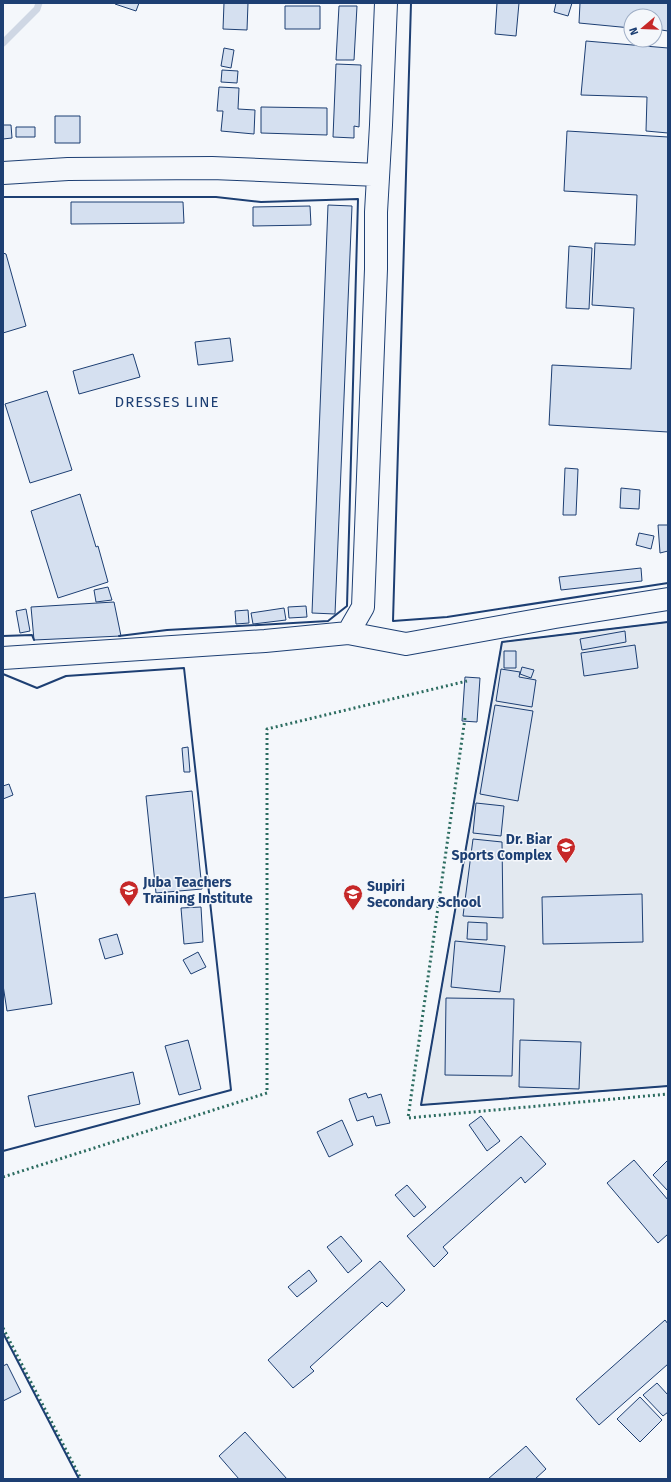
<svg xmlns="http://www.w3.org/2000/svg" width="671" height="1482" viewBox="0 0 671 1482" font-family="'Fira Sans',sans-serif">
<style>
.green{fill:#e3e9f0;stroke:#687fa3}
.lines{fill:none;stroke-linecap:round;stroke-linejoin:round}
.stream{stroke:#cfd7e4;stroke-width:7}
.building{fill:#d5e0f0;stroke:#1d3f73}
.minor-casing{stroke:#1d3f73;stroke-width:24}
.minor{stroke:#f4f7fb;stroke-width:22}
.hedge{stroke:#2c6c60;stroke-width:3;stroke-dasharray:2 3;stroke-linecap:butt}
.wall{stroke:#1d3f73;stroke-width:2}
.labels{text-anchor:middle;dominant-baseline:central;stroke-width:3;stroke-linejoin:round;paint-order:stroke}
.poi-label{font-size:14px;font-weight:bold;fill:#1d3f73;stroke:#f4f7fb;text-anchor:start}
.neighbourhood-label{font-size:15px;letter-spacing:1px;fill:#1d3f73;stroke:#f4f7fb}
</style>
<rect width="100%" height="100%" fill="#f4f7fb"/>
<path class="green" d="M668,622V1086L421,1105L502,642Z"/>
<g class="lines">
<path class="stream" d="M3,43L37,9L39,3"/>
</g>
<path class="building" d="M116,3H139L136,11L115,4Z
M224,3H248L247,30L223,29Z
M497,3H519L516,36L495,34Z
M556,3H572L568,16L554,12Z
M580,3H668V31L655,29V16H631V28L579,23Z
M285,6H320V29H285Z
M339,6H357L354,60H336Z
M586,41L668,48V133L646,131L647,97L581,95Z
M224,48L234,50L231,68L221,66Z
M336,64L361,65L359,127L354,126V138L333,137Z
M222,70L238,71L237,83L221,82Z
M219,87L239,88L238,109L255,110L254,134L221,131L223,111H217Z
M261,107L327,108V135L261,133Z
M55,116H80V143H55Z
M3,125H11L12,138L3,139Z
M16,127H35V137H16Z
M567,131L668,137V432L549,425L552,365L631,369L634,308L592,305L595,243L635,245L637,195L564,191Z
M71,202H183L184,223L71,224Z
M328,205L352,206L335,614L312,613Z
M310,206L311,225L253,226V207Z
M569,246L592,248L589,309L566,308Z
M3,253L6,254L26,326L3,333Z
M230,338L233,361L198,365L195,342Z
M133,354L140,377L79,394L73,371Z
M47,391L72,470L30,483L5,404Z
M565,468L578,469L576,515H563Z
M621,488L640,490L639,509L620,508Z
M80,494L96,547L98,546L108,582L58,598L31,511Z
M658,525H668V551L660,553Z
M639,533L654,536L651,549L636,545Z
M641,568L642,581L561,590L559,577Z
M108,587L112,600L96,602L94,590Z
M114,602L121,636L34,640L31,607Z
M306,606L307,617L289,618L288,607Z
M284,608L286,620L253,624L251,613Z
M26,609L30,631L20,633L16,611Z
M248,610L249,623L236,624L235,611Z
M625,631L626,642L582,650L580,639Z
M635,645L638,668L584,676L581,653Z
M504,651H516V668H504Z
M522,667L534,670L531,678L520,674Z
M501,669L520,672L519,677L536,680L532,707L496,701Z
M465,677L480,678L477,722L462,721Z
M495,705L533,711L518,801L480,794Z
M188,747L190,772H184L182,748Z
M9,784L13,795L3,799V786Z
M192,791L202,889L156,893L146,796Z
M476,803L504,806L501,836L473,833Z
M473,839L502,842L503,918L463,916Z
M35,893L52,1004L7,1011L3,985V898Z
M642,894L643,942L543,944L542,897Z
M201,907L203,942L184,944L181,908Z
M468,922L487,923V940L467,939Z
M117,934L123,954L105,959L99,939Z
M455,941L505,946L500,992L451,987Z
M198,952L206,967L191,974L183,960Z
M446,998L514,999L512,1076L445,1075Z
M188,1040L201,1089L179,1095L165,1046Z
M520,1040L581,1042L579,1089L519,1087Z
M133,1072L140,1104L35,1127L28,1096Z
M366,1093L368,1098L381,1094L390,1123L376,1126L373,1116L357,1121L349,1099Z
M481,1116L500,1141L487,1151L469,1125Z
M342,1120L353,1145L329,1157L317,1132Z
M521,1136L546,1164L525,1183L521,1177L443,1247L448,1253L434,1267L407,1236Z
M634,1160L668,1200V1234L658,1243L607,1183Z
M668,1160V1191L653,1175Z
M407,1185L426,1207L414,1217L395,1195Z
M341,1236L362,1261L348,1273L327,1247Z
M380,1261L405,1290L387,1307L382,1302L310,1367L314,1371L293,1388L268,1360Z
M309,1270L317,1281L297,1297L288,1287Z
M665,1320L668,1324V1364L599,1425L576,1399Z
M7,1364L21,1392L3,1401V1366Z
M657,1383L668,1395V1412L663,1416L643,1395Z
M640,1397L662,1420L640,1442L617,1419Z
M245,1432L287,1479H239L219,1456Z
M526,1446L546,1469L535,1479H488Z"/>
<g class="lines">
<g class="minor-casing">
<path id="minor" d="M3,173L68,169L212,168L378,175
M348,633L363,607L376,269V212L381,125L386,3
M3,658L265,641L348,633L406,644L555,617L668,599"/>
</g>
<use href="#minor" class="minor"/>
<path class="hedge" d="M465,718L408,1118L668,1094
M3,1177L267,1093V729L467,681
M3,1328L81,1479"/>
<path class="wall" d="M411,3L393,621L447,617L668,583
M3,197H216L261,202L358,199L347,606L328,621L167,630L119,636
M668,622L502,642L421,1105L668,1086
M3,636L32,635L34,640
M3,674L37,688L66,676L184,668L231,1090L3,1151
M3,1333L79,1479"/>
</g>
<defs>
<g id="school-pin" transform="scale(1)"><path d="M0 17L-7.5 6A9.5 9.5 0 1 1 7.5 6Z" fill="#c62828" stroke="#f4f7fb"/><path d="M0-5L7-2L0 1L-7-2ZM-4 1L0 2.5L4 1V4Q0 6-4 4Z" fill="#fff"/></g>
</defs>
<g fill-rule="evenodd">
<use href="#school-pin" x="566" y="847"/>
<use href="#school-pin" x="129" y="890"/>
<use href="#school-pin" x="353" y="894"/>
</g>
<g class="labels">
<g class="poi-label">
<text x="552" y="839" text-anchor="end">Dr. Biar<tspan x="552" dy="16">Sports Complex</tspan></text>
<text x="143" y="882">Juba Teachers<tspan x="143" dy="16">Training Institute</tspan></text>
<text x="367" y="886">Supiri<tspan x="367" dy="16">Secondary School</tspan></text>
</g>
<g class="neighbourhood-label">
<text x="167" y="402">DRESSES LINE</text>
</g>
</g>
<rect width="671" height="1482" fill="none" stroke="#1d3f73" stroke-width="8"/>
<g transform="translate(643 28) rotate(251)"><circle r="19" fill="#f4f7fb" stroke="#9eadc5"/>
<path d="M0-3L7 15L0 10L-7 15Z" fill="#c62828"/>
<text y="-6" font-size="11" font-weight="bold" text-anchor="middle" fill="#1d3f73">N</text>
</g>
</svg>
